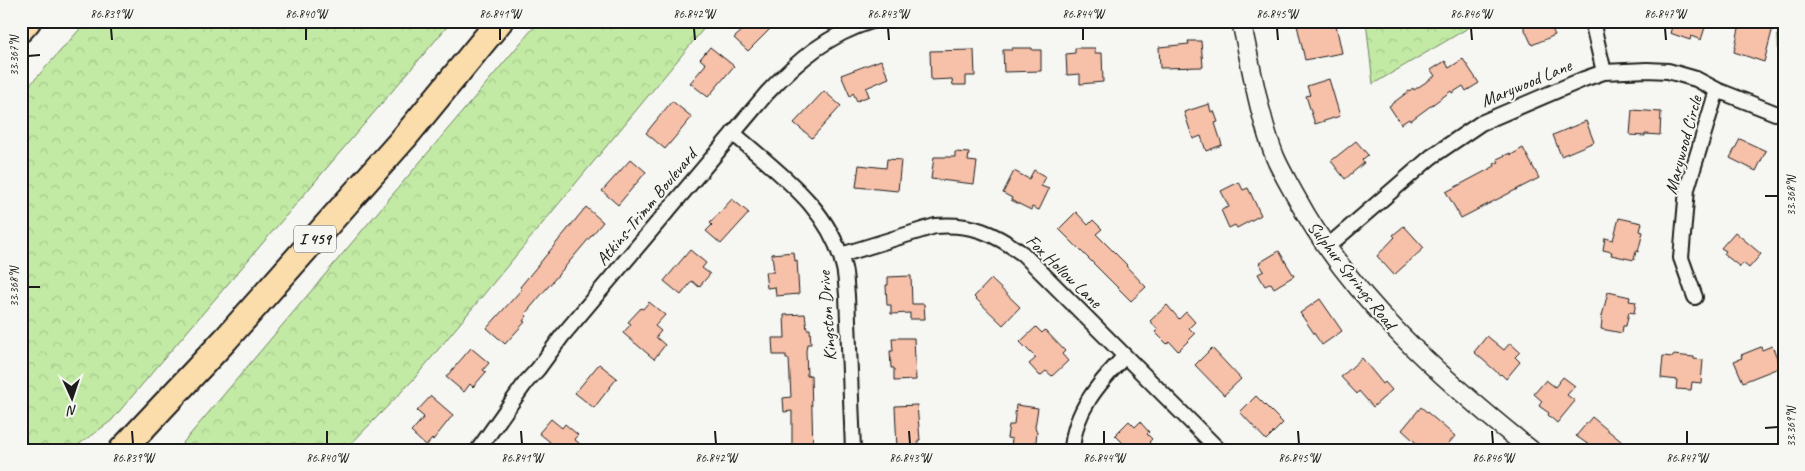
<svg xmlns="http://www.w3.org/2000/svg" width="1805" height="471" viewBox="0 0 1805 471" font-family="Caveat,sans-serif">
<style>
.forest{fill:url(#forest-crowns);stroke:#6f8360}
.building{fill:#f6c0a9;stroke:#1c1c1c}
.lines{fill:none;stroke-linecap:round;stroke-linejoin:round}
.minor-casing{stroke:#1c1c1c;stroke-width:18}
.tertiary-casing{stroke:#1c1c1c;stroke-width:21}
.motorway-casing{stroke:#1c1c1c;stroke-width:29}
.minor{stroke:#f6f6f2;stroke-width:14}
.tertiary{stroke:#f6f6f2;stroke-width:18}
.motorway{stroke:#faddab;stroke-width:25}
.ticks{fill:none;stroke:#1c1c1c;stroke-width:2}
.labels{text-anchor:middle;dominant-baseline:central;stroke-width:4;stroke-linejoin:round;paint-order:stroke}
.shield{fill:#f6f6f2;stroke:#5d5d5c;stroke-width:1}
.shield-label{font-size:16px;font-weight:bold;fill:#1c1c1c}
.street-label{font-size:18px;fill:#1c1c1c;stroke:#f6f6f2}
.neatline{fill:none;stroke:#1c1c1c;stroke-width:2}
.ticks-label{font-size:12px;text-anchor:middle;fill:#1c1c1c}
</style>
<defs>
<pattern id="forest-crowns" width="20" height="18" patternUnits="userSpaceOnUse" patternTransform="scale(1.25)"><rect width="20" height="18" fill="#c2eaa4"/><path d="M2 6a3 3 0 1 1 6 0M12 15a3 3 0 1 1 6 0" fill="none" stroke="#a6c88d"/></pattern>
</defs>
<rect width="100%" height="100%" fill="#f6f6f2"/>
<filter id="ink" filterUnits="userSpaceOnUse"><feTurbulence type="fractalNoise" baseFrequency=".02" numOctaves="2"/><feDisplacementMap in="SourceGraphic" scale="10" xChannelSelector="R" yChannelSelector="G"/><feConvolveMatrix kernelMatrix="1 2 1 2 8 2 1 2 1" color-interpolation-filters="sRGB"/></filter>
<g filter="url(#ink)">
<path class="forest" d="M87,21H452L111,421L71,450H21V95Z
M539,21H710L413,380L345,450H177Z
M1366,21H1480L1373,84Z
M1777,21H1784V165Z"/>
<path class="building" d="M738,21H778L748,51L734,38L745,28Z
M1313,21H1317L1318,26L1330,23V27L1336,25L1342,53L1305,60L1297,25Z
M1521,21H1548L1555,35L1532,45Z
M1674,21H1707L1701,40L1691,36L1690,40L1670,33Z
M1743,21L1773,27L1764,62L1734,52L1739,28H1741Z
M1188,41H1201L1203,67L1160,68L1159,47L1189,44Z
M710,47L734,66L708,97L690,83L706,64L700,59Z
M1012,48H1032V50H1041V71L1004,72L1003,50H1012Z
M1075,48H1095V53H1102L1103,82L1080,84V74L1067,75L1066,54L1075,53Z
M974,50L975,76H966V85H953L952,79L931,80L930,51Z
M1463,59L1479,83L1466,91L1463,86L1452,93L1451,91L1410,121L1409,119L1401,124L1389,106L1413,88L1414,90L1435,76L1431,70L1445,61L1449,68Z
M881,60L889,78L866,88L869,96L857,101L853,93L850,96L841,75Z
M1329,79L1340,116L1315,124L1306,96L1310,95L1307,86Z
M824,91L841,106L812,138L794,123Z
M672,101L692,117L665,149L646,133Z
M1209,104L1211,112L1214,111L1218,122L1215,123L1222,145L1206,151L1201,136L1193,139L1184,112Z
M1632,110L1661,112L1660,135L1645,134V136L1630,135Z
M1586,121L1594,142L1561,156L1553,135Z
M1740,139L1766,151L1756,171L1730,158Z
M1356,141L1368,155L1362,160L1364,163L1345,179L1331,161Z
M1523,148L1539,178L1461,218L1446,192L1495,166L1494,164L1499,162L1497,159L1510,153L1511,155Z
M955,152L969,153L968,161L977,162L974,184L931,179L934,157H955Z
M631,159L646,172L618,205L602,191Z
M887,159L901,160L898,191L856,187L859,165L886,168Z
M1034,170L1046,177L1041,186L1049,189L1039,210L1032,207L1031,210L1011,200L1012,198L1003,193L1014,171L1029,179Z
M1239,182L1243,190L1248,188L1261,215L1237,228L1235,225L1229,228L1221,210L1229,207L1221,191Z
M732,199L749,213L721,244L706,231L712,225L710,223Z
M586,207L603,222L525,314L527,316L523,321L525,322L505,344L487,328L522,289L520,287Z
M1076,212L1088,225L1093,220L1102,229L1096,234L1127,265L1126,266L1146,287L1131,301L1059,229Z
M1619,218L1642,223L1640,231L1643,232L1638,252L1636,251L1634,260L1611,255L1612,252L1603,250L1605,238L1613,240Z
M1404,226L1424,248L1394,275L1377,256L1395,237L1393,235Z
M1735,232L1761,254L1749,268L1743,263L1740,267L1724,254L1726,251L1721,248Z
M690,250L706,263L702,268L710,274L699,287L692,281L681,295L664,281Z
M1279,251L1294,276L1274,288L1271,283L1265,286L1258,274L1264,271L1259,263Z
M794,252L795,261L797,260L799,294L776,296L775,287L767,288L765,272H774L772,254Z
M911,276L912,304H924L925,319H910V313L891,314V305H887L886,285H888V277Z
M991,279L1020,307L1003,325L974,297Z
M1608,292L1630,297L1629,301L1636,302L1634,313L1629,312L1626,326H1623L1622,333L1601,329L1602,320H1601Z
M1320,299L1342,331L1322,345L1300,313Z
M649,302L665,315L655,326L661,331L656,337L665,345L654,359L623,333L631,324L628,322L641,308L643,309Z
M1167,305L1179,319L1186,312L1195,322L1189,328L1195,334L1178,351L1170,342L1167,344L1155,332L1158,330L1150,321Z
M805,314L807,329H810L811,344H807L806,351L807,376L811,375L813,450H792V411L784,412L783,398L791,397L789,359H786V355H773L772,338H785L784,315Z
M1036,327L1042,333L1045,330L1065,351L1062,354L1068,361L1052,376L1046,371L1040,376L1029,364L1036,358L1020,342Z
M1487,336L1504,350L1510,343L1520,352L1515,357L1520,362L1506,379L1501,374L1500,375L1474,352Z
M892,338H914L916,380L894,381V368H891L890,351H893Z
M1772,346L1781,367L1743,382L1734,361L1742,358L1741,355L1761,347L1762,350Z
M471,348L489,363L483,370L486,372L473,387L470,384L464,392L446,377Z
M1212,348L1241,379L1224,395L1195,365Z
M1673,355L1694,357V359L1703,360L1701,383L1692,382L1691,390L1676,389L1677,380L1661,378L1663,356L1673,357Z
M1362,358L1383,384L1385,382L1392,390L1373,407L1359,391L1357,394L1341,377Z
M599,364L617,378L594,408L575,393Z
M1563,377L1575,386L1567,395L1575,401L1557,423L1548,415L1549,413L1539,406L1542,401L1534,394L1546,380L1555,387Z
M431,396L453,415L433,440L432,439L426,446L411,432L424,417L417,411Z
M1256,396L1283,423L1266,440L1240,412Z
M917,405L920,440H918V448L897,449L895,406Z
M1016,405L1038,408L1035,427L1036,431H1037L1036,442H1033L1032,449L1011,446L1012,439L1007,438L1009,425H1014Z
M1421,407L1455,436L1443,450H1424L1402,430Z
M1592,417L1622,442L1616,450H1596L1576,436Z
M551,419L562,428L565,424L578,435L574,439L587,450H543L550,442L539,433Z
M1129,421L1135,427L1140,422L1149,432L1147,434L1152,439L1149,442L1157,450H1130L1115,435Z"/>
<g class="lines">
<g class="minor-casing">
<path id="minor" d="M1592,21L1604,72
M733,133C777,172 830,207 844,268C846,276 846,286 847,295L853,450
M1327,247L1431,157L1481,123L1584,79L1604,72L1647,70L1668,71L1696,79L1717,90L1775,113
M841,255L935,226C972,223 994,233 1023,254L1219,450
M1695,297L1681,258L1687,189L1717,90
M478,450L526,382L538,369L562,336L767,93C798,60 829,34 872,21
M1072,450C1074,411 1099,383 1125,356"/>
</g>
<g class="tertiary-casing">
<path id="tertiary" d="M1241,21C1251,65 1259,116 1275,157C1281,171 1289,184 1296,197C1352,300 1441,378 1531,450"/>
</g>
<g class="motorway-casing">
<path id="motorway" d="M21,29L28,21
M122,450L225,340L404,138L500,21"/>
</g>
<use href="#minor" class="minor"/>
<use href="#tertiary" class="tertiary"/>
<use href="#motorway" class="motorway"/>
</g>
</g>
<path class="ticks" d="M111,28L112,40M306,28V40M500,28V40M694,28L695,40M888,28L889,40M1083,28V40M1277,28L1278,40M1471,28L1472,40M1665,28L1666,40M28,56L40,55M1765,196H1778M28,287H40M1765,428L1778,427M132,431L133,444M327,431V444M521,431L522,444M715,431L716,444M909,431L910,444M1104,431V444M1298,431L1299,444M1492,431L1493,444M1687,431V444"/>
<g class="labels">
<rect class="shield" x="294" y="225.5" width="42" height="27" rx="4"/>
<g class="shield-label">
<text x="315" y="239">I 459</text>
</g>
<g class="street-label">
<text transform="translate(1526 83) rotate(-23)">Marywood Lane</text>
<text transform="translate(1683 145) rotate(-75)">Marywood Circle</text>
<text transform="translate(646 207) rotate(-50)">Atkins-Trimm Boulevard</text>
<text transform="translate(1064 271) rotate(44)">Fox Hollow Lane</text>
<text transform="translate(1352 275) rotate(52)">Sulphur Springs Road</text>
<text transform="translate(827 316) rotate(-94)">Kingston Drive</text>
</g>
</g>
<rect width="1805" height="471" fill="none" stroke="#f6f6f2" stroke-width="55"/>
<g transform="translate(72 398) rotate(177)" stroke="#f6f6f2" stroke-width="4" paint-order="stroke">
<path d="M0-4L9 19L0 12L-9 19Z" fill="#1c1c1c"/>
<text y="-8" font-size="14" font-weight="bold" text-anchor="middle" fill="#1c1c1c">N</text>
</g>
<rect x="28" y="28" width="1750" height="416" class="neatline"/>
<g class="ticks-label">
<text x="111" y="18">86.839°W</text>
<text x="306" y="18">86.840°W</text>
<text x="500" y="18">86.841°W</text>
<text x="694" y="18">86.842°W</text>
<text x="888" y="18">86.843°W</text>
<text x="1083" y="18">86.844°W</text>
<text x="1277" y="18">86.845°W</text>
<text x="1471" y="18">86.846°W</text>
<text x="1665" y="18">86.847°W</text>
<text transform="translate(14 56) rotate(-90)" y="4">33.367°N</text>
<text transform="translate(1791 196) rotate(-90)" y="4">33.368°N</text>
<text transform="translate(14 287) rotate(-90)" y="4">33.368°N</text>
<text transform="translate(1791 427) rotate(-90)" y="4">33.369°N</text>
<text x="133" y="462">86.839°W</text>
<text x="327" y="462">86.840°W</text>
<text x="522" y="462">86.841°W</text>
<text x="716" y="462">86.842°W</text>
<text x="910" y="462">86.843°W</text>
<text x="1104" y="462">86.844°W</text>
<text x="1299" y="462">86.845°W</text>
<text x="1493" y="462">86.846°W</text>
<text x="1687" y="462">86.847°W</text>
</g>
</svg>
